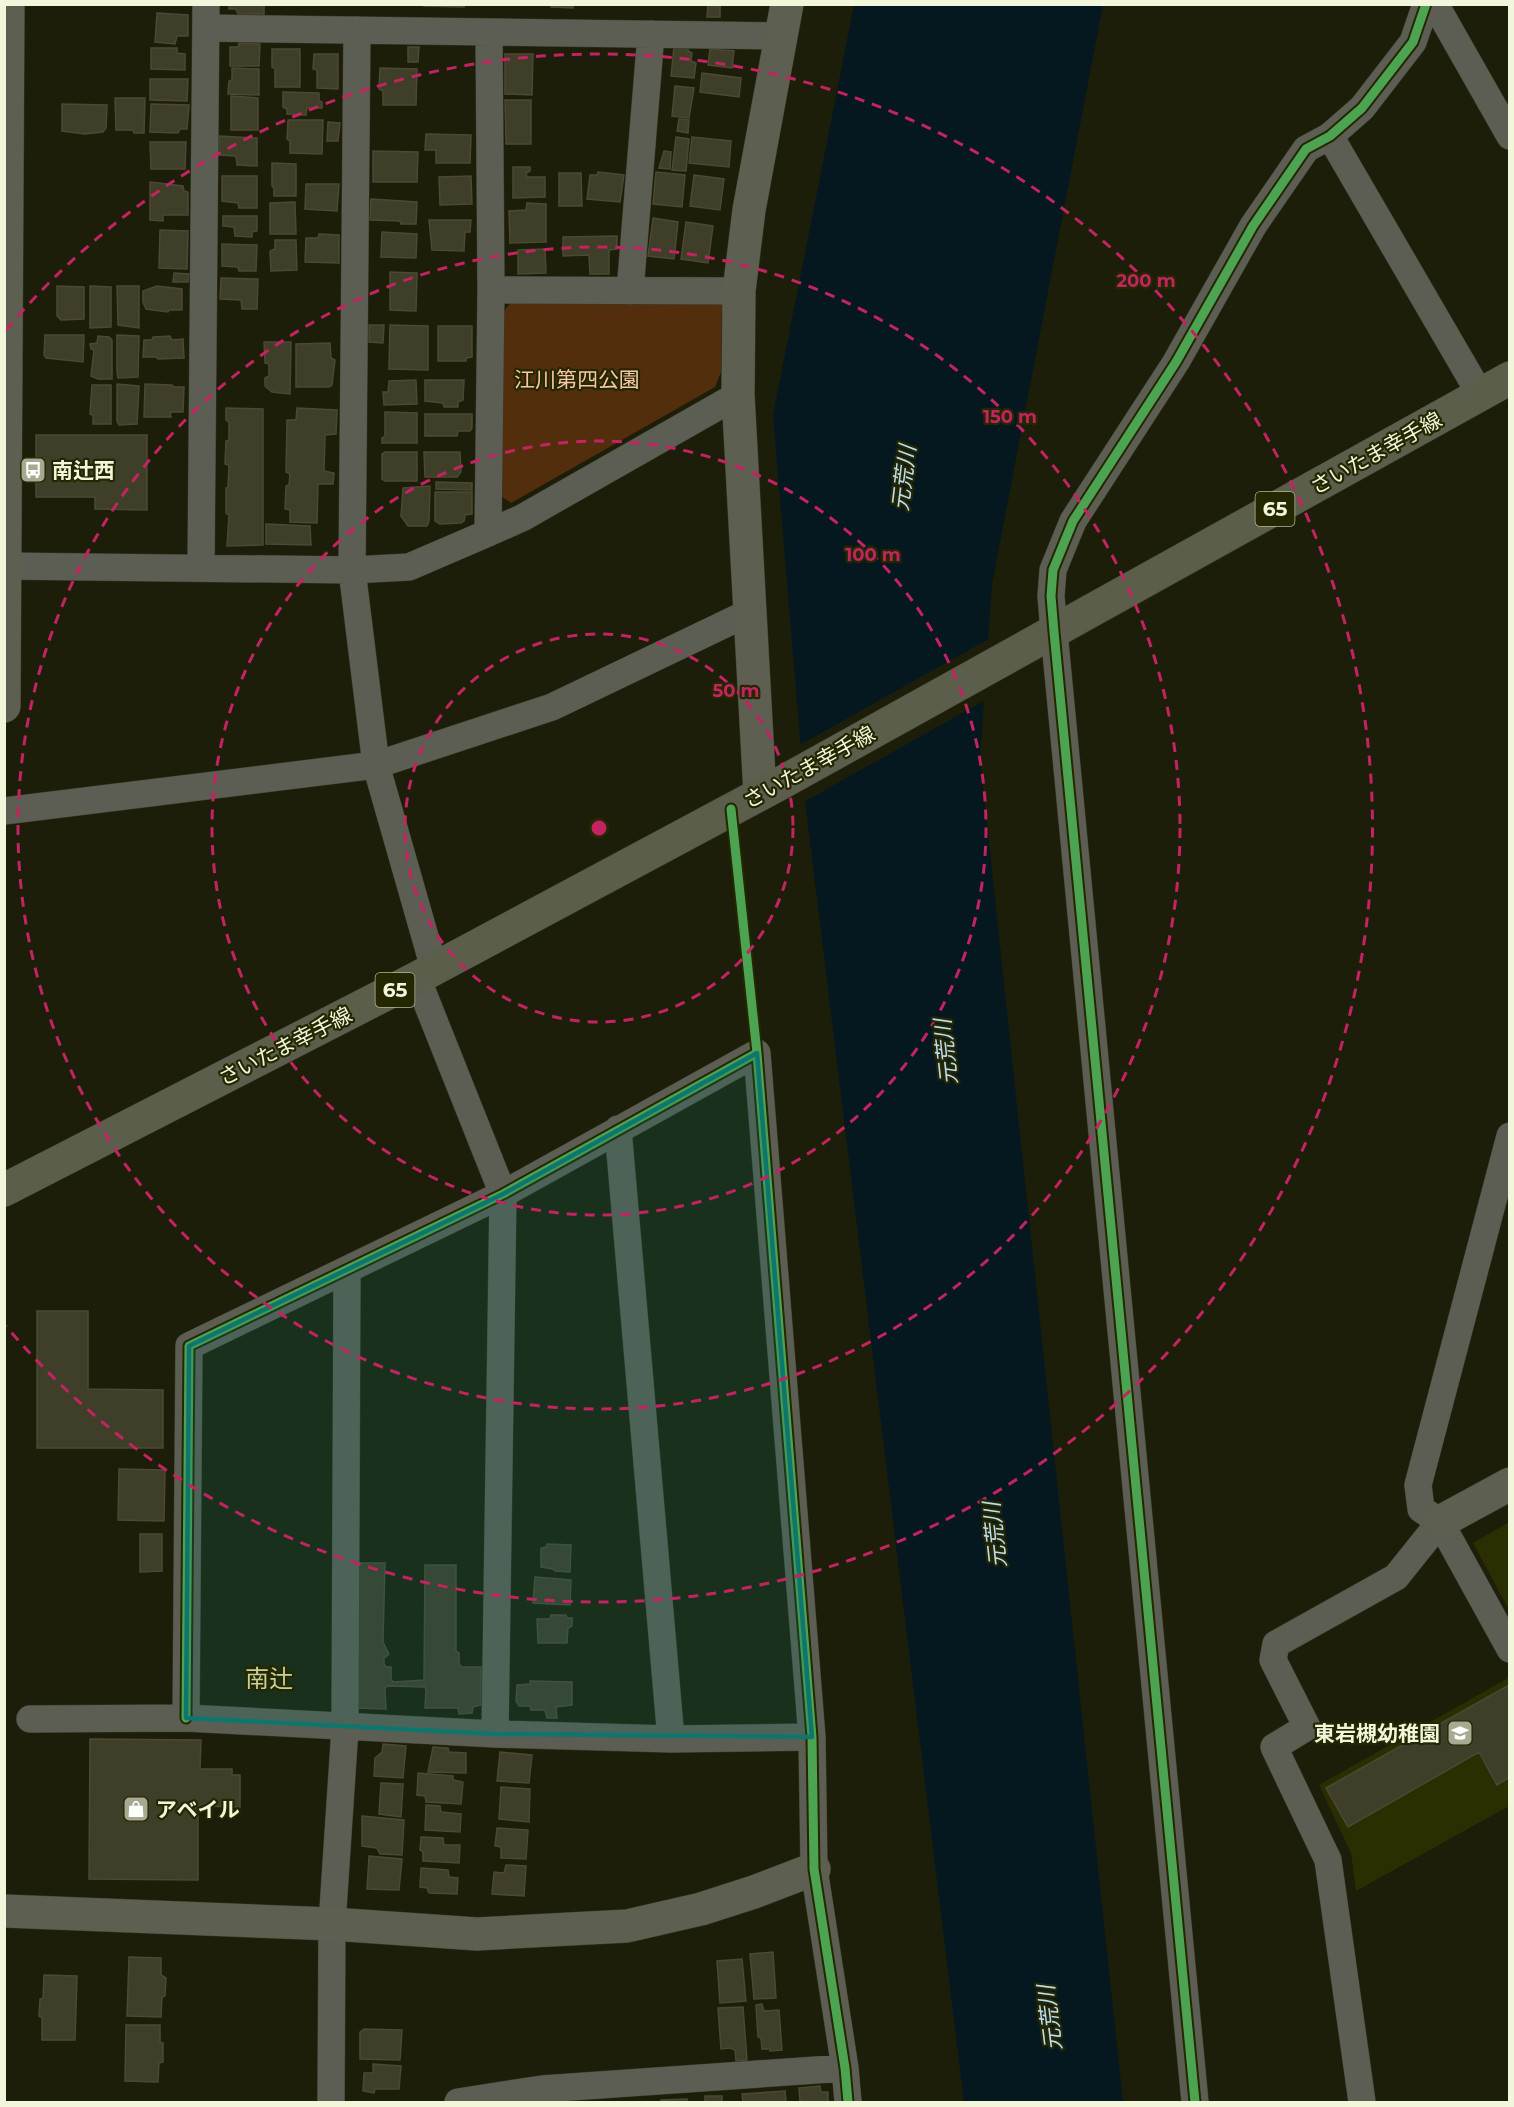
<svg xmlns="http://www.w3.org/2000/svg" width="1514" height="2107" viewBox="0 0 1514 2107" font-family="Montserrat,'Noto Sans JP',sans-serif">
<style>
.built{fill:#2b2e01}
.green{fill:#532e0d}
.water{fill:#051820}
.pier{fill:#1c1e09}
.building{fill:#3f3e29;stroke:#4b4934;stroke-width:1.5}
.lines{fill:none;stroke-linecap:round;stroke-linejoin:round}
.street-casing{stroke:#383b28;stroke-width:28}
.secondary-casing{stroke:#383b28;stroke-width:34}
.primary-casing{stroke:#383b28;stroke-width:34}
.street{stroke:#5d5e53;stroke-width:27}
.secondary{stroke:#5d5f51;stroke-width:33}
.primary{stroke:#5c5e4c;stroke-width:33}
.cycleway-casing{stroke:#242700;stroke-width:13}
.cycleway{stroke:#4ca352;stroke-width:9}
.marked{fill:#0f766e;fill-opacity:0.2;stroke:#0f766e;stroke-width:4.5;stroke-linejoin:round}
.ring{fill:none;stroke:#c42361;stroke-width:3;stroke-dasharray:10 8}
.labels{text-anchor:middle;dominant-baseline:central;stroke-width:4.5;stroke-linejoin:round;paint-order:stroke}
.shield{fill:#242700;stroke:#b4b899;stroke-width:1.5}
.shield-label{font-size:20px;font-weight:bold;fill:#f2f6da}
.park-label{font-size:21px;fill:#f8c6a6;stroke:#242700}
.street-label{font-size:21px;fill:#f2f6da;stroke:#242700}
.poi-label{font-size:21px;font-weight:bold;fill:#f2f6da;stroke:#242700;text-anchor:start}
.water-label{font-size:22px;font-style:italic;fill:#bbdef4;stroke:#242700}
.quarter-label{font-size:24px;fill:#c8d098;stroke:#242700}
.centre{fill:#c42361;stroke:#242700;stroke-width:3}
.ring-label{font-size:18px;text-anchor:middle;font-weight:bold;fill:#c42361;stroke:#242700;stroke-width:4.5;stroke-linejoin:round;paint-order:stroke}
</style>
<rect width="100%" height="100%" fill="#1c1e09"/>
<path class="built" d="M1509,1522V1610L1473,1543Z
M1508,1678L1509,1806L1356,1891L1351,1853L1319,1785Z"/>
<path class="green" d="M512,301L722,304L721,372L715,387L511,503L501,496L500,316Z"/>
<path class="water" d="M854,5H1103L992,584L980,758L1123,2102H964L806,809L773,415Z"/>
<path class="pier" d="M992,637L987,699L802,803L798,746Z"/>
<path class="building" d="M229,4H264V14H238L236,9H229Z
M424,4H464V7L424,6Z
M551,4H573V8L551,7Z
M708,4H720V17H707Z
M157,13L188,15V36H177L175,44L155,42Z
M239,43L260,44L259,66H230V47H238Z
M408,47H419L418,62H408Z
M674,47L688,48V51L692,53L691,61L696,63L694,78L671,76Z
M151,48H177V53L185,54V70L151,69Z
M272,49H300V87H275V69L272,67Z
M710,49L734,51L732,68L708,65Z
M314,54H338V89L317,88V70L313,69Z
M505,54H533L532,95L505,94Z
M232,68L259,69V95L228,94L229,81L232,80Z
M380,68L417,69L416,105H383V91L379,89Z
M702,73L741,78L739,97L700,92Z
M150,79H188L187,101L150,100Z
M675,86L694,88L689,118L672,116Z
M283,92L319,93V101L322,102V108H307L306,115L287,114V109L283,107Z
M231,96L258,98V130H231Z
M115,98H145L144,133H134L133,130H116Z
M505,100H531V144H506Z
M62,104L107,105L106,128L103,132L85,134L62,131Z
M151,104L189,105L187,129H180L178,133L150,132Z
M679,119L689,120L688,133L677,131Z
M288,120H323L322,154L290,153V141L287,139Z
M328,122L340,123L338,141H327Z
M426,134L471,135L470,163H436V150H425Z
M219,136L257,138V166L237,165L236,156L218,155Z
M676,137L689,139L686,171L672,170Z
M692,137L731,141L729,167L689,163Z
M150,142H186L185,169H151Z
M373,151L418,152L417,182H373Z
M664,151L671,152L670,169L659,168Z
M272,163L296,164V196H274V188L272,186Z
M513,167H530V171L526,173L527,177H545V197L513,198Z
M598,172L624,175L620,202L587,199L590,175H597Z
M656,172L685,175L682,207L653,204Z
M559,173H581L582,206H559Z
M694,175L724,179L720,210L690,206Z
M222,176H257V208H239L238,203L222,201Z
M471,176L472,204L440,205L439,177Z
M150,182L183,186L184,191L188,192V215H163V221L150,220Z
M306,184H339L337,211L305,209Z
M371,199L417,202L416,224H401L400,221L370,220Z
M295,202L296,234H270V203Z
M527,203L546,204V242L510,243L509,211L526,210Z
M223,216H257V231L252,232V237L235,236L234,227L223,226Z
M653,218L678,222L674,259L648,256Z
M429,220H471L470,232H465L464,251L432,250Z
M686,222L713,226L708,263L681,259Z
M160,230L188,231L187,269L159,268Z
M382,232L417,234L416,258L381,257Z
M319,234L339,235V263L305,262L306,238H318Z
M617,236V249L609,250V274H590L589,255L563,256V237Z
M275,240H296L297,270L271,271L270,251L275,249Z
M222,244L257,245L256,271H239L238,267L222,266Z
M545,249L546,273L518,274V250Z
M390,272L417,273L416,311L390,310Z
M174,273L189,274L188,282H173Z
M221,278L258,279L257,309H242L241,300L220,299Z
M57,286L84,287V319L61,320L57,316Z
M90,286L111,287V327L90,328Z
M117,286H139V328L118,325Z
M157,286L182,289V310H169L168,312L146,309L143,302V291Z
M369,325H384L383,343L369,342Z
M390,325L428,326V370L389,369Z
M438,326H472V357L466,358V361H438Z
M45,335H84L83,362L46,358L44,355Z
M117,335L139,336L138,377L118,378L117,371Z
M98,336L109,337L112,340V379H98L91,376L94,350L91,349L90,344L97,343Z
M170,336L172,340L183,339L184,358L158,359L156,357H143L144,340H152L153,337Z
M264,342H291L290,394L272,392L265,386V378L269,376V364L265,363Z
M330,343L331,358L335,360L332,385L329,387H296V344Z
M416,380L417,404L384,405L383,392H388L389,381Z
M425,380H464L463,400L458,402V407H444L443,403L425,401Z
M117,384L139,386L137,424L119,425L117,421Z
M145,384L172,385L174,387H184L183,412H172L170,413L171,417H144Z
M92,385H111V424H93V415L90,414Z
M226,408L263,409V545L227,546L229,515L226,513V488H228L229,465L225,464L226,441L229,440V422L226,420Z
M297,408L337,410L336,434L325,435L324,471L334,473L333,484H318L317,523L290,522V510L285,509L286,486L289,485L290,474L286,472L287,420H296Z
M385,412L417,413V443H382V438L385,436Z
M425,414H472V428L470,431H458L457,436H425Z
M36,435H147V510L95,509V497H36Z
M385,452H417V481H385L382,479V454Z
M424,452H460L461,472L457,477H425Z
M436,482L472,483V490L436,489Z
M430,486L429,521L427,526H408L401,516L403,488Z
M435,492H472V514L465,515L464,521L461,523L440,524L435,521Z
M266,524L310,526L311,545L266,544Z
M37,1311H88V1389L163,1390V1448H37Z
M119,1469L165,1470L164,1521L118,1520Z
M140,1534H162V1571L140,1572Z
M547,1544L571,1545L570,1572L555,1571L553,1569L541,1567V1548L546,1547Z
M356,1563H385L383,1642L389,1654L384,1658V1664L386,1667H391V1679L393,1682L424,1680L425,1565H456V1651L459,1653V1664L462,1667H481V1705L473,1707L472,1713L459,1714L458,1708H425L426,1689L424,1687L388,1686L385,1688L386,1709L354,1708Z
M535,1577L571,1580L570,1605L533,1603Z
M551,1615H566L567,1618H572V1626L568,1628L567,1643H538L537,1619H550Z
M530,1681L572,1682V1705L556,1707L557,1718H547L545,1710H531L530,1706H519L516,1701L517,1685L530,1684Z
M1509,1685L1510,1777L1497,1785L1479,1752L1348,1827L1326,1788Z
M90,1739L201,1740L200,1769H232V1775H240V1807L198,1806V1880L89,1879Z
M383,1744L406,1746L403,1778L374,1776L375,1758L382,1752Z
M433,1747L448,1748L449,1752L466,1753V1773L428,1772Z
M500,1752L532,1755L529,1783L497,1781Z
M418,1773L453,1776V1780L463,1782L461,1804L426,1802L425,1796L417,1795Z
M381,1783L403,1784L401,1817L379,1814Z
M501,1787L530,1789L529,1822L499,1819Z
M426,1805L440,1806L441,1812L461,1814L460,1832L425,1830Z
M362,1816L404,1820L402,1855L380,1854L377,1848L362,1846Z
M497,1828L528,1830L526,1859L501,1858V1847L495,1846Z
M421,1837L443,1838L444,1845H460L459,1863L423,1861V1852L420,1850Z
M369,1856L402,1859L399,1890L367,1889Z
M506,1865L526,1866L524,1896L492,1894L494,1872L504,1873Z
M421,1868L448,1870L449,1877L458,1878L457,1894L429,1893L427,1888L420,1887Z
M773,1952L776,1998L754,1999L750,1954Z
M129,1957L161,1958V1975L166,1978L165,1996L162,1997L161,2017L127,2016Z
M742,1959L746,2001L720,2003L717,1961Z
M44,1975L77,1976L75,2040H42V2018L39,2016L40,1999L43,1998Z
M762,2004L764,2011L779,2010L782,2050L770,2051V2049H762L761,2038L758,2037L756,2005Z
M743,2007L747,2060L736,2061L735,2050L730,2048L721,2049L718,2008Z
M126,2025H160V2042L163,2043V2062L159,2063L158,2082L125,2081Z
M364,2029L402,2030L400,2060L360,2059V2032Z
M373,2064L401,2066L399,2089H375L374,2093L363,2091L364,2073H373Z
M820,2086L821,2092H828V2102H800L799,2088Z
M785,2091L786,2102H743L742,2094Z
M705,2096H722V2102H705Z
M687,2099V2102H661V2100Z"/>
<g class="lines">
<g class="street-casing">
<path id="street" d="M1435,4L1510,136
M206,28L782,36
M357,30L352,570L376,765L434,968
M1330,136L1480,394
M491,290L739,291
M630,291L651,34
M488,533L491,290L489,32
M4,566L352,570L409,567L488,533L522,518L738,395
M201,568L206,4
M4,811L376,765L552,707L748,613
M417,978L503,1194L495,1734
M618,1129L671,1739
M1510,1136L1418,1485L1421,1509L1440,1522L1510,1649
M186,1718L189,1346L503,1194L757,1053L812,1737L814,1869L845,2068L848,2102
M30,1719L186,1718L495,1734L671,1739L812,1737
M331,2102L332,1924L345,1728L347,1270
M458,2102L542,2089L845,2068
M1195,2102L1054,632L1051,596L1053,570L1073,521L1176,362L1253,226L1306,149L1330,136L1362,108L1413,42L1426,4
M1362,2102L1328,1860L1274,1747L1307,1727L1273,1660L1276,1644L1396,1577L1440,1522"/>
</g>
<g class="secondary-casing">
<path id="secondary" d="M4,706L8,4
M760,794L738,395L739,291L749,210L787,4
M1440,1522L1510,1484
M4,1911L332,1924L477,1934L627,1926L701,1909L754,1892L814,1869"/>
</g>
<g class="primary-casing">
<path id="primary" d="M4,1190L417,978L781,783L1510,378"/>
</g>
<use href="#street" class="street"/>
<use href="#secondary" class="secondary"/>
<use href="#primary" class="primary"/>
<g class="cycleway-casing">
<path id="cycleway" d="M731,809L757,1053
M186,1718L189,1346L503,1194L757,1053L812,1737L814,1869L845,2068L848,2102
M1195,2102L1054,632L1051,596L1053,570L1073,521L1176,362L1253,226L1306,149L1330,136L1362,108L1413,42L1426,4"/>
</g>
<use href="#cycleway" class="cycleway"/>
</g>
<path class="marked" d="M757,1053L812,1737L495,1734L186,1718L189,1346L503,1194Z"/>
<g class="ring">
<circle cx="599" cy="828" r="194"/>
<circle cx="599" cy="828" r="387"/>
<circle cx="599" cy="828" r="581"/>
<path d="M6 330A774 774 0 1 1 6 1326"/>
</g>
<defs>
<g id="bus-square" transform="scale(1.35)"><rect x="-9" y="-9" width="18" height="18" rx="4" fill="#a7aa91" stroke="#242700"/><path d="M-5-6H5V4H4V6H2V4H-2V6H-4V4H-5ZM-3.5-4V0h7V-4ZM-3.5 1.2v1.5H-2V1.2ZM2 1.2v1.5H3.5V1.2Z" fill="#fff"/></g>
<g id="school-square" transform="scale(1.35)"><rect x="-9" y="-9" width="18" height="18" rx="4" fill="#a7aa91" stroke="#242700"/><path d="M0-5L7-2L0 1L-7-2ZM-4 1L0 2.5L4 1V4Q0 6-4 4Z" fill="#fff"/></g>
<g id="shop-square" transform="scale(1.35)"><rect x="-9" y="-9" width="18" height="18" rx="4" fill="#a7aa91" stroke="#242700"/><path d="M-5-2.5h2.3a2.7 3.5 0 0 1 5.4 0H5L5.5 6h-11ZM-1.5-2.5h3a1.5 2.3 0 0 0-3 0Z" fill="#fff"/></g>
</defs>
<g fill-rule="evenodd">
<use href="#bus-square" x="33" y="470"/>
<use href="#school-square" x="1460" y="1733"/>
<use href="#shop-square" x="136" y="1809"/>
</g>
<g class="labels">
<g class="shield">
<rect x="1255.5" y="492" width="39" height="34" rx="4.5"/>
<rect x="375.5" y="973" width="39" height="34" rx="4.5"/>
</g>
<g class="shield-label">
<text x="1275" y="509">65</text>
<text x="395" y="990">65</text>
</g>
<g class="park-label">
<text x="577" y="379">江川第四公園</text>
</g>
<g class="street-label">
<text transform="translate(1376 453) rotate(-29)">さいたま幸手線</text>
<text transform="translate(809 767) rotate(-29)">さいたま幸手線</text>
<text transform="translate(285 1046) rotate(-27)">さいたま幸手線</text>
</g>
<g class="poi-label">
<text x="52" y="470">南辻西</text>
<text x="1440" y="1733" text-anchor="end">東岩槻幼稚園</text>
<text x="156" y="1809">アベイル</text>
</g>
<g class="water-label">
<text transform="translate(904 478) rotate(-83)">元荒川</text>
<text transform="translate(946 1052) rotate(-96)">元荒川</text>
<text transform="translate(995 1535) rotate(-96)">元荒川</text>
<text transform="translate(1050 2018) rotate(-97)">元荒川</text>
</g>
<g class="quarter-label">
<text x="269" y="1678">南辻</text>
</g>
</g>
<circle cx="599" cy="828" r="9" class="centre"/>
<g class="ring-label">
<text x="1146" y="287">200 m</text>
<text x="1010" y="423">150 m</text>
<text x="873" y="561">100 m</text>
<text x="736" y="697">50 m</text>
</g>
<rect width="1514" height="2107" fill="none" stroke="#f2f6da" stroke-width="12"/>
</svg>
